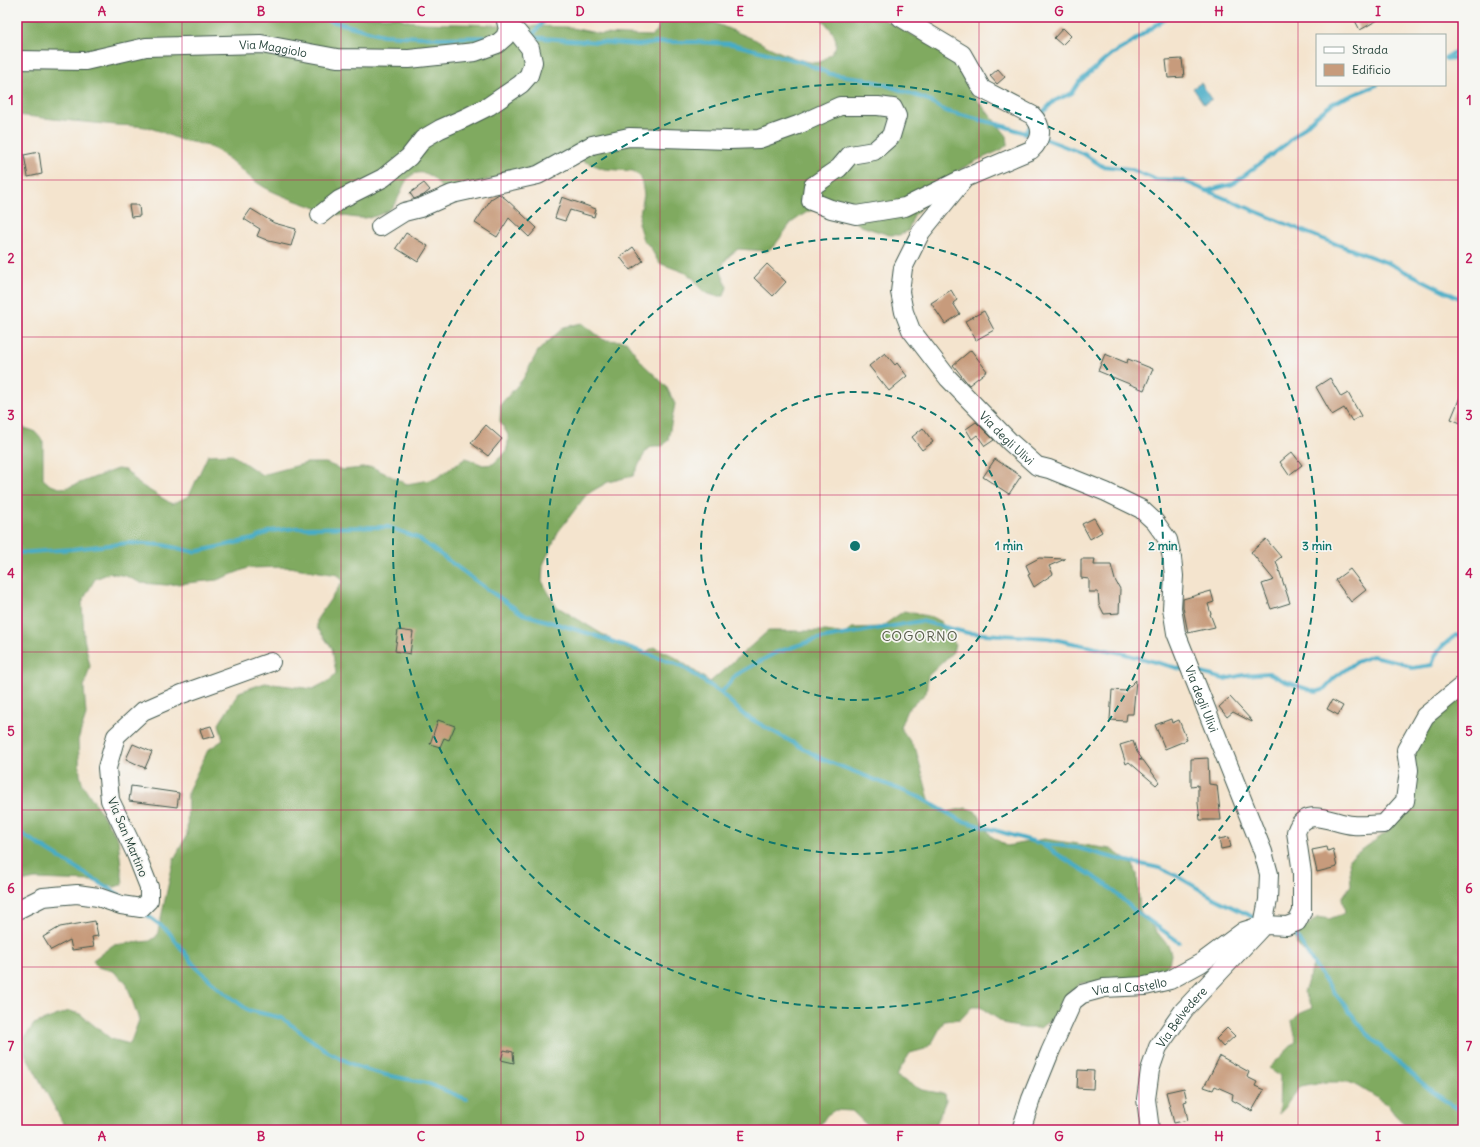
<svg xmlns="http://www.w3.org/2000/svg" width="1480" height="1147" viewBox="0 0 1480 1147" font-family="Delius,sans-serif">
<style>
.forest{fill:#80aa61;stroke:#50744a}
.water{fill:#46acc6;stroke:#32747d}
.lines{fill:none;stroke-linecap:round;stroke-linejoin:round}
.stream{stroke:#46acc6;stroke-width:4}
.building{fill:#c79b7b}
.minor-casing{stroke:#3f564b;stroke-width:20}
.minor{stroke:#fff;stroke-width:18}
.grid{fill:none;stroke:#c2185b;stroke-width:1;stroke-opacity:0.55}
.ring{fill:none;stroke:#0f766e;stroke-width:2;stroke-dasharray:7 5}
.labels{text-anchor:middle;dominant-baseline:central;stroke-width:3.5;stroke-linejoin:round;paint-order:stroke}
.street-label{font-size:12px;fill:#1f3d34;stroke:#f6f6f2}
.quarter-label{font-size:14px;letter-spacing:1px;fill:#5a5e4d;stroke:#f6f6f2}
.centre{fill:#0f766e;stroke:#f6f6f2;stroke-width:2}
.ring-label{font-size:12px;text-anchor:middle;font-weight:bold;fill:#0f766e;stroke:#f6f6f2;stroke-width:3.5;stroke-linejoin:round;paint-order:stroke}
.neatline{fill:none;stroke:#c2185b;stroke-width:1.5}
.grid-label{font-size:13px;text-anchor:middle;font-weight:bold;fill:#c2185b}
</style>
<rect width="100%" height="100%" fill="#f6f6f2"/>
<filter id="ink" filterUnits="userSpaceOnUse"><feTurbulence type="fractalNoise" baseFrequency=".025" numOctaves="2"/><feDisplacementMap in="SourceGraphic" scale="8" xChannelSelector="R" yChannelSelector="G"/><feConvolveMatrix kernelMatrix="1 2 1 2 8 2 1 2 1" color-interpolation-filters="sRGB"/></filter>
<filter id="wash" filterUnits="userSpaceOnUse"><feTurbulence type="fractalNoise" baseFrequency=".012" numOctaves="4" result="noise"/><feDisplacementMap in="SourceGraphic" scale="16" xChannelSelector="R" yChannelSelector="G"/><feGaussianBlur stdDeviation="0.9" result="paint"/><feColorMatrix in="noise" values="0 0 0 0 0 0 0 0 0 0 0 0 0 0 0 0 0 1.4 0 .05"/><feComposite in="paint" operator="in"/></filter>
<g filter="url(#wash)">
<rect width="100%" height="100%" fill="#f4e4ce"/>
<path class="forest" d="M17,17H397L407,21L424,23L567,27L602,34L651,36L657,31L662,17H700L756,40C767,47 806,66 820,62C822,62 825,58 827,57C846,44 831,28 819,17H879L943,51L961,67L963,75L970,91L1007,136L1008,144L1001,150L976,161L959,170L953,176L940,190L914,215L908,231L899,235H889L861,226L853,220L816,209L807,212L791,223L775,245L767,251L738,249L730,255L724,262L721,272L727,287L724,296H715L706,293L699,287L694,279L686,273L659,263L650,247L643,240L638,223L644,195L641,177L633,171L604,169L586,162L570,153L539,167L444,191C437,182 430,171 418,173C401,175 403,199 390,209C370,223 350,218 329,212C308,205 282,197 264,187C244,176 231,156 210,147C201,143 190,142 181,140C171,137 162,131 153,129C141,125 128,126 116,125C83,122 50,119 17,115Z
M582,323L604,340L626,341L643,364L666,386L675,404L668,440L663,446H654L647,449L633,476L608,482L587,494L558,532L543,565L542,581L556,606L628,650L646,652L654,647L672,655L710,682L768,631H826L845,634L852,628L881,627L904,611L932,617L941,622L955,644L953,652L928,676L926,693L907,710L900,727L916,750L930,803L947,812L966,808L975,811L991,836L1007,846L1044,839L1111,849L1133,865L1137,874L1140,911L1169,947L1171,955L1169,964L1158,976L1081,983L1066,995L1053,1018L1040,1028H1024L1007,1025L980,1007H972L961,1019L944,1021L932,1043L925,1049L910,1053L896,1076L922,1090L945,1094L946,1100L934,1130H896L893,1127H869L852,1111L835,1110L827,1115L817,1130H68L64,1125L26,1055L24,1039L34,1024L69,1011L80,1014L111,1039L130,1044L139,1020L126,982L113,971L97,967L93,960L113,945L150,941L157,936L174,859L187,835L188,791L208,750L223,740L219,724L239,692L265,683L313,689L330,680L336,673L332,648L317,628V619L343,581L338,575L289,567L248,568L217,580L167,585L141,583L126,576L110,573L95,579L82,602L84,638L90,666L84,687L86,715L78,740L80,775L83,785L118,839L123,884L115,887L92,881L35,879L17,883V423L21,427L34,431L43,441V479L50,485L60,488L69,487L117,469L126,470L139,484L172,504L189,496L208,455L231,454L262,475L307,463H326L343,470L372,467L407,484L435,479L466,458L483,465L493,464L506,452L508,444V435L500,421L501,404L523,379L538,351L564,327Z
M1463,693V1130H1411L1395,1115L1387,1104L1358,1086L1347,1082H1322L1301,1086L1279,1114L1280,1075L1269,1068L1296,1041L1292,1021L1299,1014L1313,1008L1304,992L1314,962L1297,945L1295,935L1318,917L1329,919L1345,913L1342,898L1351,885L1349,859L1390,830L1413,749L1422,728Z"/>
<path class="water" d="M1201,83L1212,99L1204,104L1193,88Z"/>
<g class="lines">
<path class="stream" d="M316,17L383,35L440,38L494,37
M529,37L639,45L665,42H697L732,44L802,62L830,74L861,78L880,83L926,99L945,111L1001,125L1034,136
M531,37L547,17
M1445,58L1463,47
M1446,59L1454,58L1463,59
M1039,116L1054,101L1072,93L1079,82L1112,54L1125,47L1167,17
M1025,134L1033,122
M1043,138L1084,154L1102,166L1130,169L1155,179L1181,180L1320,238L1388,263L1463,300
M1206,191L1233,184L1286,144L1315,117L1333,103L1377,85
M17,553L73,549L128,543L163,545L195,552L253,539L271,531L296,528L389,527L418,538L487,589L523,614L594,635L682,666L721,693L744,715L822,759L919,797L960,820L1039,843L1078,848L1114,858L1159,868L1179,877L1214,898L1259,920
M1198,672L1224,679L1244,675L1269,673L1284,681L1316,692L1323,690L1334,678L1356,662L1372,656L1400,662L1412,668L1432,665C1437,649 1443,645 1456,635L1463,638
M721,693L736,675L775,653L814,640L921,621L968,633L1048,638L1121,653L1185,670
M17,831L121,896
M1041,844L1107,885L1134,910L1179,942
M143,912L168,931L194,965L221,990L248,1010L282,1018L328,1052L360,1068L386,1075L427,1083L466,1099
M1290,930L1293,931L1320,974L1364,1030L1385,1051L1435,1094L1463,1112"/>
</g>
<g id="blocks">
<path class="building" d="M1353,17H1383L1360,30Z
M1063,28L1071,36L1062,45L1054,38Z
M1182,59L1184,77L1168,78L1166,60Z
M998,69L1005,77L997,84L990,76Z
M39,152L42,174L28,177L24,155Z
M424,183L430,190L424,195L414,199L410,193Z
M499,194L506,199L537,228L529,237L509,218L497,237L475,223L491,199Z
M562,197L596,209L594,217L570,210L565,221L555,218Z
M129,205H139L140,216L131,217Z
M251,209L274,223L296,229L291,246L269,241L257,236L260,229L244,219Z
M406,233L428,246L418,262L396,248Z
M633,247L643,261L630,270L620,257Z
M767,264L786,282L773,296L754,278Z
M951,290L957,300L953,303L960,314L945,324L931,303Z
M984,311L994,330L976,340L965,321Z
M971,350L987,371L969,385L953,365Z
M885,353L895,365L897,363L907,376L889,391L869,366Z
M1105,354L1127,363L1128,359L1153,369L1144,390L1098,371Z
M1330,378L1341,397L1348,393L1361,416L1352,421L1344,408L1332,415L1316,387Z
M1463,390V424L1451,419Z
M976,422L994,440L985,446L977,435L972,439L966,429Z
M486,425L502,439L488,456L471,443Z
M923,428L933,442L922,450L912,437Z
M1292,452L1302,465L1289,475L1280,462Z
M995,459L1021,476L1009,494L983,477Z
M1094,518L1102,532L1090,539L1082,524Z
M1266,539L1281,557L1276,561L1290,603L1271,609L1262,584L1274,580L1251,552Z
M1039,558L1065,559L1049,566L1053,574L1034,587L1028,575L1030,574L1026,565Z
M1081,559H1095L1094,565H1111L1115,580L1120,589L1119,613L1104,614L1099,604L1098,592H1089V579L1081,578Z
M1350,569L1366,590L1351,602L1335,580Z
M1211,591L1214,602L1208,604L1211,614H1210L1215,627L1188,633L1183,607V599Z
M398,630L413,632L410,654L395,651Z
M1136,680L1133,714H1127L1126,721L1110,720L1112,690L1125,691Z
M1230,697L1252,721V722L1233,712L1227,717L1219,707Z
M1332,700L1343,706L1338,715L1327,709Z
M1171,719L1172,723L1179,720L1187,740L1165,749L1155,725Z
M438,720L455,726L449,740L444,738L440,747L430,744Z
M211,726L215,736L203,739L200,729Z
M1133,741L1137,752L1142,759L1139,760H1143L1159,782L1156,785L1129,762L1126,764L1120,745Z
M133,744L152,752L145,768L126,759Z
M1208,758L1209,784L1217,785L1221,820H1200L1198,803V785L1191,786V759Z
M131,786L179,793L177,807L129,801Z
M1229,837L1231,847L1221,849L1219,839Z
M1327,847L1328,851L1333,849L1337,867L1317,872L1312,850Z
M95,921L98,936L92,937L94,947L72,950L70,940L51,950L43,937L60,927Z
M1227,1028L1235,1036L1223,1047L1216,1039Z
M504,1050L513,1052L514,1063L501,1060Z
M1220,1056L1249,1072L1247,1077L1257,1082L1255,1086L1264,1090L1252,1111L1232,1100L1233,1094L1215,1086L1213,1090L1204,1087Z
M1078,1070L1094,1071L1093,1089L1077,1088Z
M1184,1088L1187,1101L1184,1102L1188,1120L1174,1123L1166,1092Z"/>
</g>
</g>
<g filter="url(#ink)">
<use href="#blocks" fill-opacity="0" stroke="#3f564b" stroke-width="1"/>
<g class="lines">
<g class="minor-casing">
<g id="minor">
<path id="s1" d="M900,17L962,54L982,89L1032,115C1043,126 1043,139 1031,150L965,178L921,232L903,268L900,292L904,312L911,330L948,378L1010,442L1037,466L1049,469L1106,492L1141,509L1155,522L1168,540L1172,558L1174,576L1172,608L1176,633L1263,852L1269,874L1268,900L1263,925"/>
<path id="s2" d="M17,60L85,61L146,47L261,44L337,58L409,59L475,52L497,44L505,37L508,29L505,17"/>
<path d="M320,215L339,200L383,178L409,157L423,139L440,129L465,118L489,106L521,84L529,75L533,62L530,48L517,32L508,29"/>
<path d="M380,227L404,212L420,208L452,194L538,175L592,145L629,137L729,140L759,139L798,125L840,106H878L893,108L897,116L891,136L874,151L850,155L839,168L813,186L811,201L831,209L856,215L905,207L960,180"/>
<path d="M17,910L43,897L77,894L98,897L121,905L141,908L149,900V887L136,854L110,800L107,768L116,736L143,711L182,694L271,662"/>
<path id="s3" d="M1021,1130L1031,1099L1050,1052L1073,1001L1082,994L1104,988L1145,986L1170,980L1201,963L1244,931L1263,925L1287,926L1297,922L1302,912V873L1296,832C1306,804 1333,824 1353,825C1363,826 1374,824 1384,824L1405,801L1409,770L1406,750L1425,716L1463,685"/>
<path id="s4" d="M1150,1130L1146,1099L1150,1070L1158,1047L1184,1010L1260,929"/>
</g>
</g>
<use href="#minor" class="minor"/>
</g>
</g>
<path class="grid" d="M182,17V1130M341,17V1130M501,17V1130M660,17V1130M820,17V1130M979,17V1130M1139,17V1130M1298,17V1130M17,180H1463M17,337H1463M17,495H1463M17,652H1463M17,810H1463M17,967H1463"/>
<g class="ring">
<circle cx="855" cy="546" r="154"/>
<circle cx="855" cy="546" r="308"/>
<circle cx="855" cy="546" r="462"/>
</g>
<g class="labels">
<g class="street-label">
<text stroke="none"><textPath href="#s2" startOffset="258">Via Maggiolo</textPath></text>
<text stroke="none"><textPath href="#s1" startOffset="599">Via degli Ulivi</textPath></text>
<text stroke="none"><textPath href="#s1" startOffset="959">Via degli Ulivi</textPath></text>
<text transform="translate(128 837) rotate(67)">Via San Martino</text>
<text stroke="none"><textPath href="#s3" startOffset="199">Via al Castello</textPath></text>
<text stroke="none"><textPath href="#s4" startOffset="123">Via Belvedere</textPath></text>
</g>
<g class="quarter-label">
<text x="920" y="636">COGORNO</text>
</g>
</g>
<circle cx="855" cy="546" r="6" class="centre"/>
<g class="ring-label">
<text x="1009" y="550">1 min</text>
<text x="1163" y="550">2 min</text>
<text x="1317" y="550">3 min</text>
</g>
<rect width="1480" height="1147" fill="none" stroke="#f6f6f2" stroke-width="44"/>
<rect x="1316" y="34" width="130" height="52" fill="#f6f6f2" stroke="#a0aca6"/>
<rect x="1324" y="47" width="20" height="6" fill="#ffffff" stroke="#a0aca6"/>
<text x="1352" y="54" font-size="12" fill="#1f3d34">Strada</text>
<rect x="1324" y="64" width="20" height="12" fill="#c79b7b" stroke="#a0aca6"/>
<text x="1352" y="74" font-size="12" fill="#1f3d34">Edificio</text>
<rect x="22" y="22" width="1436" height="1103" class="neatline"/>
<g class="grid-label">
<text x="102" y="16">A</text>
<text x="261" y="16">B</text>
<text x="421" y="16">C</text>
<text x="580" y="16">D</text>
<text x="740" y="16">E</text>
<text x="900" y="16">F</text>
<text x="1059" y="16">G</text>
<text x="1219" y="16">H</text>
<text x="1378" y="16">I</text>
<text x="11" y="105">1</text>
<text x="1469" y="105">1</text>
<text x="11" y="263">2</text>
<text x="1469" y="263">2</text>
<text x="11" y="420">3</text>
<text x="1469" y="420">3</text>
<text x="11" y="578">4</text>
<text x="1469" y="578">4</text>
<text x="11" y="736">5</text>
<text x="1469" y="736">5</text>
<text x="11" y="893">6</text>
<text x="1469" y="893">6</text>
<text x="11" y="1051">7</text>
<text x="1469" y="1051">7</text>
<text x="102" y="1141">A</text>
<text x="261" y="1141">B</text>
<text x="421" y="1141">C</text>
<text x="580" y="1141">D</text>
<text x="740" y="1141">E</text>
<text x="900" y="1141">F</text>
<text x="1059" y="1141">G</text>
<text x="1219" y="1141">H</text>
<text x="1378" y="1141">I</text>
</g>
</svg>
